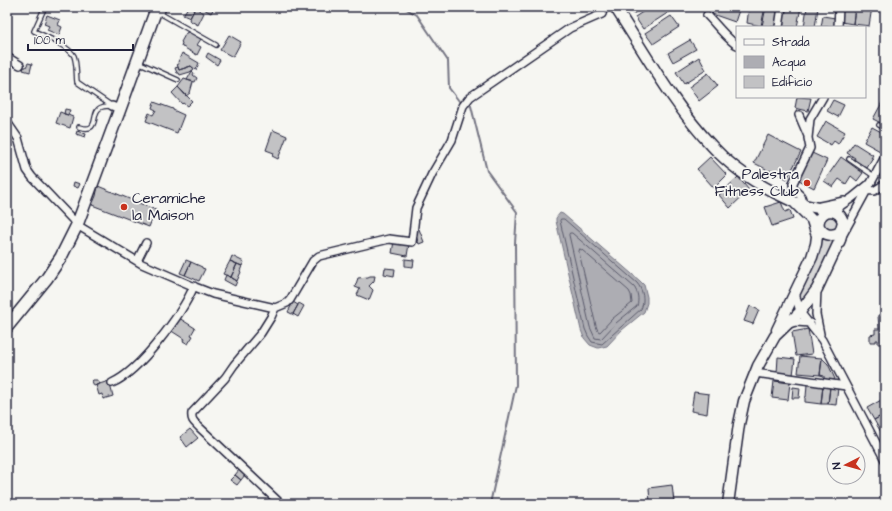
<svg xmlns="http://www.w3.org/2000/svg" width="892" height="511" viewBox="0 0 892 511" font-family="'Architects Daughter',sans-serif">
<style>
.green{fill:#d7d7d7;stroke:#7c7c89}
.water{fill:#adadb3;stroke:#757583}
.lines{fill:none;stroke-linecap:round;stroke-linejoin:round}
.shore{stroke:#5a5a6b;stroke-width:1}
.stream{stroke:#757583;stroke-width:2}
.building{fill:#c2c2c4;stroke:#22223b}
.lane-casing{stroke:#22223b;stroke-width:6}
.street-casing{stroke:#22223b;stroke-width:10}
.secondary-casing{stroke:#22223b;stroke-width:13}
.primary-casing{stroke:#22223b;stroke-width:14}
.lane{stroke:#f6f6f2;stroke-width:3.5}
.street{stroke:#f6f6f2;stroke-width:7}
.secondary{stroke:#f6f6f2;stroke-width:10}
.primary{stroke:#f6f6f2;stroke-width:11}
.poi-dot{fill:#c8321e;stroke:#f6f6f2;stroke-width:1.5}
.labels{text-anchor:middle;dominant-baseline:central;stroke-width:3.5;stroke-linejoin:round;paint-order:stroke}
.poi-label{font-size:15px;fill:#22223b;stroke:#f6f6f2;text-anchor:end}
</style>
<rect width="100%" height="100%" fill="#f6f6f2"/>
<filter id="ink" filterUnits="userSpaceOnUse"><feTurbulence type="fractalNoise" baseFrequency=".025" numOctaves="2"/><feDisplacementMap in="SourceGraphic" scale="8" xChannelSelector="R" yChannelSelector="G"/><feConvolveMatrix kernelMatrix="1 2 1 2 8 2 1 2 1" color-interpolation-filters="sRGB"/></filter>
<g filter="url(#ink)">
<path class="green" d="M824 223a7 7 0 1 1 14 0a7 7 0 1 1-14 0Z
M821,239L834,241L811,289L802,303L800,301L799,292Z"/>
<path class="water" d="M560,213L563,214L640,281L644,285L647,297V303L644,312L622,330L607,346L598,348L590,345L584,338L581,330L556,221V218Z"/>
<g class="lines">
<path class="shore" d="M561,219H564L637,283C643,290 645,301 641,309L602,344L592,342L588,336L585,329L560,221Z
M570,233H572L634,287C638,292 639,300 637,306L616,323L601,339L595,338L590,327L569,235Z
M580,249L582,250L629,291L631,295L632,303L612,319L600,332L598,331L596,326L579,252Z"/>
<path class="stream" d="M403,7L417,15L448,61L449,88L459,101L463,103
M467,104L471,106L487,171L517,212L515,243L516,385L490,504"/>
</g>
<path class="building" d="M188,7L195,8L190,18L183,15Z
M197,7H214V8L211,13L200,7L199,8Z
M628,7H644L633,14Z
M650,7H666L669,12L643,29L635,17Z
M694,7H715L712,14Z
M715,7H740L735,22L712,14Z
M749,7H765L761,26L747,23Z
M766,7H778L775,27L762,26Z
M784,7H801L797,27H781Z
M807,7L818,8L815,27H804Z
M843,7H855L853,24L841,22Z
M855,7H872L869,26L853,24Z
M195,8L204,13L198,25L189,20Z
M47,15L60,20L58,25L62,27L59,35L47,30L49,26L44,24Z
M671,16L679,27L653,44L645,33Z
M823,16L835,18L834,27H821Z
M188,32H190L201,39L197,45L201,47L197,55L181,46L182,43L181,42L186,33Z
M229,35L241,42L233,57L220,50Z
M690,40L696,49L673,62L668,53Z
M182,53L199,63L196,70L191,66L179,70L177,64H179L178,62Z
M208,53L220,60L217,65L206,57Z
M699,57L706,70L684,84L676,72Z
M28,63L32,64L30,72L23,70L24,67H26Z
M191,66L194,69L190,72L180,75L179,73H177L175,68L178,67L179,70Z
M192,71L194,73L193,75L197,78L195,82L187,80Z
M708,73L718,86L699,101L689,87Z
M184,79L193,82L190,93L186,96L178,87Z
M178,87L192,101L187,106L183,103L182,104L172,93Z
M797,97L811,98L808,111L795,108Z
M885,97V125L873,119Z
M833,100L844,105L838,117L827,111Z
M154,102L173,109V110L184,115L177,133L146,121L149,113L153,115L156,110L152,108Z
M65,109L70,110L68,115L64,114Z
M60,112L73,117L70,128L56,123Z
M826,121L845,132L838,144L834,141L831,145L817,137Z
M872,127L885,134V143L880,151L864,142Z
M273,130L287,136L278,159L272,156L274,153L266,150Z
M77,131L86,134L85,137L76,134Z
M768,135L801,152L787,179L776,173L775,175L770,170L769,172L766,170V169L754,163Z
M854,143L873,155L871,158H873L867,168L854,160L855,158L847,153Z
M812,153L827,160L814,188L799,180Z
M710,157L727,175L714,188L697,169Z
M841,157L863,173L857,181L851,176L846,184L839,179L833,187L824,181Z
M738,177L749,190L730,208L719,195Z
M74,182L80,184L78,188L73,186Z
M98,186L156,210L149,227L92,205L96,196Z
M781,202L785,212L790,210L793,219L772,226L765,207Z
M419,229L424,242L419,244L414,231Z
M394,241L409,244L407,256L392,253Z
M232,256L244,262L242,266L230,261Z
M405,259L414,260L413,267L405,266Z
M186,260L191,262L185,275L180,273Z
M230,261L237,264L231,277L223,274Z
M191,262L202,267V268L205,269L199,281L185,275Z
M237,264L242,266L240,271L241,272L237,281L231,277Z
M385,268L395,269L394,276L384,274Z
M226,275L237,281L235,286L224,280Z
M370,276H375L374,281L369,286L373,290L369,300L357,295L360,289L355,287L358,278L368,277Z
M293,302L298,305L293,314L294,315L288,312Z
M299,303L304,306L298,317L293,314Z
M750,306L759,310L753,324L744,321Z
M878,315H885V344H878V340H876V342H870V335L875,334V329H879Z
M179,318L195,328L191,335L193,336L188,344L183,341L184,339L170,330Z
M808,329L812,354L796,356L792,332Z
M800,356L822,358L820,375L798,373Z
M778,357L795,359L793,375L777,373Z
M822,358L828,364L835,379L832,381L824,380V376L820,375Z
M93,380H97L100,384L94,386L92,381Z
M109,381L113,396L103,399L102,394L99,395L96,385Z
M774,381L790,383L788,400L772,398Z
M807,384L823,386L821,404L805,402V397H806Z
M823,386L830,387L828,404H821Z
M793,387L800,388L799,398H792Z
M830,387L838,388L836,405L828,404Z
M694,392L709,394L707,414L691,411Z
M883,399L885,403V414L874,420L867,408Z
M885,414V439L874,420Z
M190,429L198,438L187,447L180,437Z
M239,470L245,475L241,480L235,475Z
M235,475L241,480L237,485L230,480Z
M672,485L674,502L650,504L649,488Z"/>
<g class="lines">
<g class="lane-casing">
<path id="lane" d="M43,11L34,31C44,36 69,46 74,56C77,64 76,74 77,82L112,106
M156,11L216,45
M162,13L164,7
M138,62L178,80
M879,125L885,128
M79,127C102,134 89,111 102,107C105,106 110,106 112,106
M849,159L874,176"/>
</g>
<g class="street-casing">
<path id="street" d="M707,15C715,23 728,40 737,45
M779,27L782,7
M838,27L839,7
M7,57L20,65
M112,106L120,109
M799,115L808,136
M7,122L18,138L27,170L32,177L72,219L78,222
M864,190L874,191L885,184
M802,204C804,191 792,195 793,183L810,148L808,138L810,119L823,97
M820,206L844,201
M833,211L852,198L868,185
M77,225L142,264L195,287L213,294L275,308L287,303L290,300L313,261L319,256L389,239L412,242L416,208L432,174L452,140L463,106L470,97L570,28L602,14L604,7
M842,236L885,157
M137,261L146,243
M817,289L816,314L820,334
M795,293L800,312L822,340L885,460
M275,308L271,317L261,333L234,365L225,378L192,413C191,420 194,422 199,427L281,504
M789,324L796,322L810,323
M755,373L846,386
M112,383C140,371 182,314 194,286"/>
</g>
<g class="secondary-casing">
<path id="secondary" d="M615,7C645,53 674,106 712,146C733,169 763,188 792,201C803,206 817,207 830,211
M795,203L812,220L816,233
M777,330L812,257L816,244L819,220C824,207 840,209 843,222L840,232C831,238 820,234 818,223
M728,504L739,424L744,401L758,366L775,336L800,312L817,289L840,240L842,229"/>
</g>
<g class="primary-casing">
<path id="primary" d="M7,327L47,278L61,257L77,225L120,109L157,7"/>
</g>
<use href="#lane" class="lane"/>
<use href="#street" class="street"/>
<use href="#secondary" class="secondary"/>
<use href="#primary" class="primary"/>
</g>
</g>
<g class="poi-dot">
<circle cx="807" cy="183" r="4"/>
<circle cx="124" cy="207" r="4"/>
</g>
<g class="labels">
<g class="poi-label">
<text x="799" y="174">Palestra<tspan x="799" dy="17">Fitness Club</tspan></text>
<text x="132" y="198" text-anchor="start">Ceramiche<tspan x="132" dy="17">la Maison</tspan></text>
</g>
</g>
<rect width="892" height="511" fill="none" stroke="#f6f6f2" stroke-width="24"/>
<rect x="12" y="12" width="868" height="487" fill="none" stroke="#22223b" stroke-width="1.5" filter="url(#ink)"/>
<rect x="736" y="26" width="130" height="72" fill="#f6f6f2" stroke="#a1a1a9"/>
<rect x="744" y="39" width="20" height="6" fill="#f6f6f2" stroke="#a1a1a9"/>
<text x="772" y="46" font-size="12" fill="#22223b">Strada</text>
<rect x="744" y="56" width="20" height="12" fill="#adadb3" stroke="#a1a1a9"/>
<text x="772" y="66" font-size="12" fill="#22223b">Acqua</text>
<rect x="744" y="76" width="20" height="12" fill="#c2c2c4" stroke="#a1a1a9"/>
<text x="772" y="86" font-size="12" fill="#22223b">Edificio</text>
<g transform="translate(846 465) rotate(264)"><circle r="19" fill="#f6f6f2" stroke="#a1a1a9"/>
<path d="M0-3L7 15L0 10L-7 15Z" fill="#c8321e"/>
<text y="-6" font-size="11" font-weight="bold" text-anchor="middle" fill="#22223b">N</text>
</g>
<path d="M28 44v6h105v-6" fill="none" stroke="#22223b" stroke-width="2"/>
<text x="34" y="44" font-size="12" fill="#22223b" stroke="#f6f6f2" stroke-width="3" paint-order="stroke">100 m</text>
</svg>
